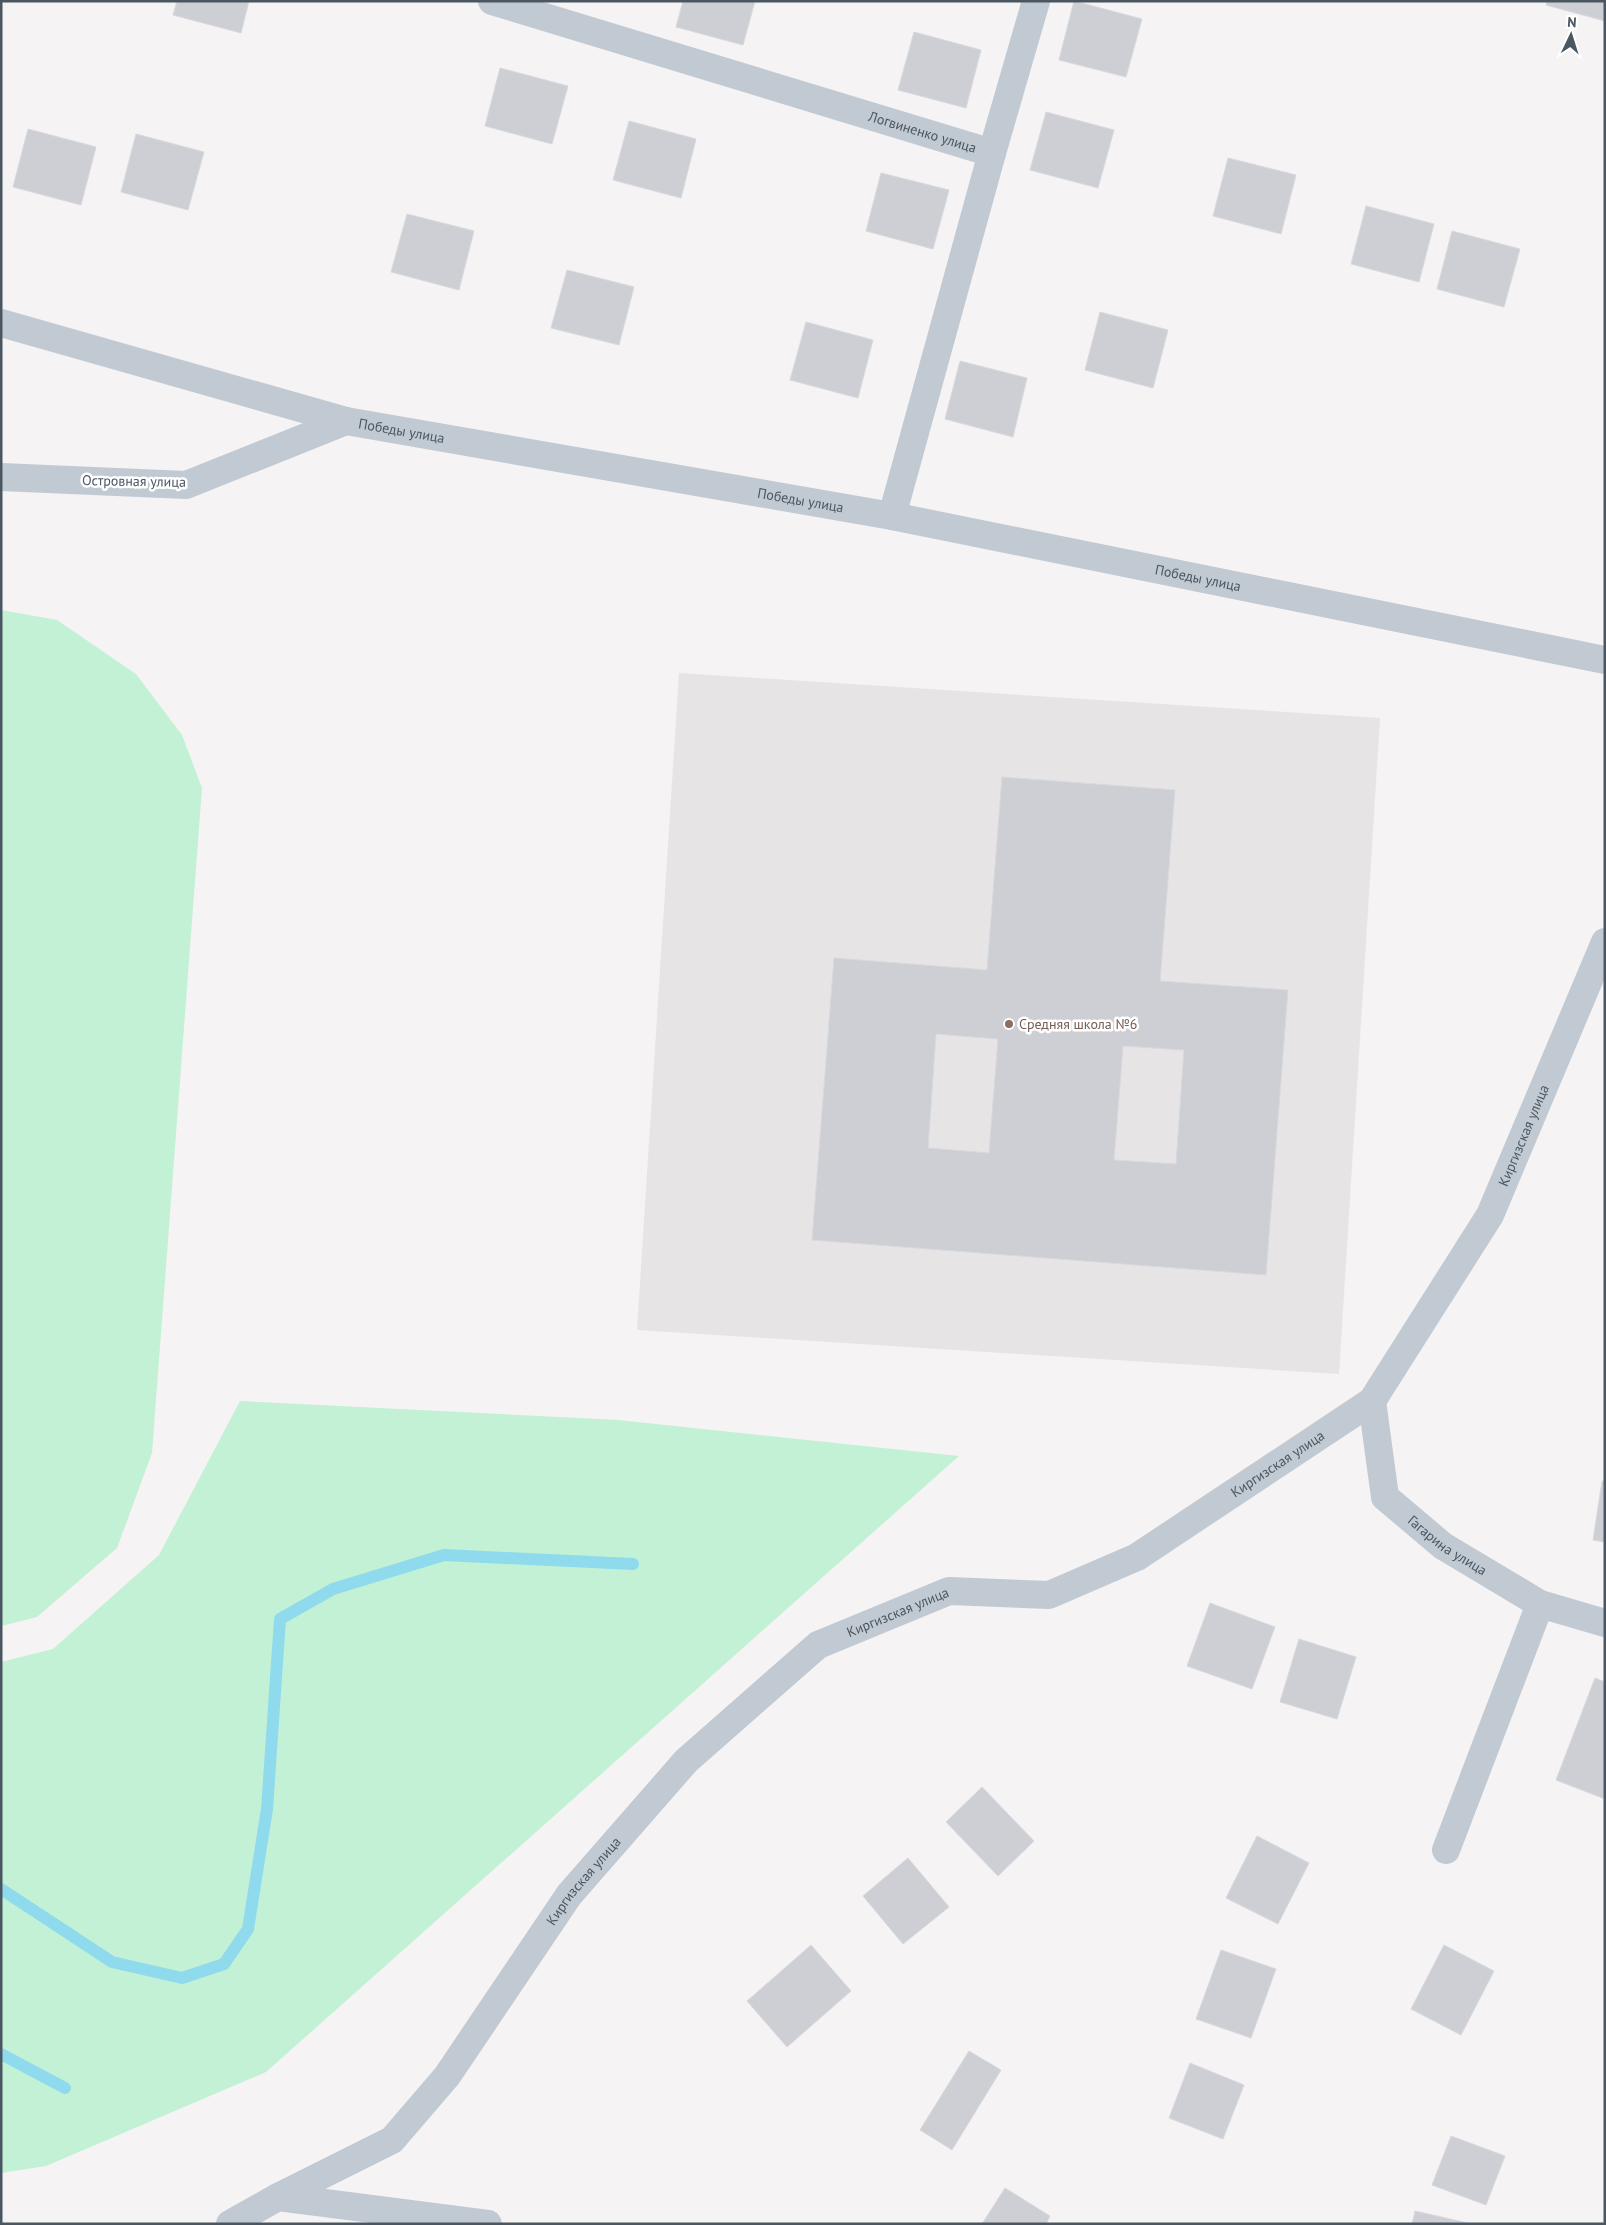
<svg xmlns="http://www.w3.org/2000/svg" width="1606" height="2225" viewBox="0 0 1606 2225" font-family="'PT Sans',sans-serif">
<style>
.education{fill:#e6e4e5}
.green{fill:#c3f1d5}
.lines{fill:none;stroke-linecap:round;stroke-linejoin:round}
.stream{stroke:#90daee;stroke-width:12}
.building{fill:#cdcfd5;stroke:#d7d9de;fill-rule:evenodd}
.minor{stroke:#c1cad2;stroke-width:28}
.education-dot{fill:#8d6e63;stroke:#fff;stroke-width:2}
.labels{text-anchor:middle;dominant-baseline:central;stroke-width:5;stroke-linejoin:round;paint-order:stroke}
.street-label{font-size:14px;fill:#4a5661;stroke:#fff}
.education-label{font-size:14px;fill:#785e54;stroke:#fff;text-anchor:start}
</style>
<rect width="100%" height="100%" fill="#f5f3f3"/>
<path class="education" d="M679,673L1380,718L1339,1374L637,1330Z"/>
<path class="green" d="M1,610L57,620L136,674L182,735L202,788L152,1453L117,1548L37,1617L1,1626Z
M240,1401L618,1420L959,1456L266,2072L46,2166L1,2173V1662L53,1649L159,1555Z"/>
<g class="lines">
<path class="stream" d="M1,1889L112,1962L182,1978L224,1964L248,1929L267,1809L280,1619L333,1589L444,1555L633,1564
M1,2054L65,2088"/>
</g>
<path class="building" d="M177,1H249L241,33L173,15Z
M683,1H755L743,45L676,27Z
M1074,1L1142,19L1126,77L1059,60Z
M1547,1H1605V21L1546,5Z
M914,32L981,50L966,108L898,90Z
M500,68L568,86L552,144L485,126Z
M1046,112L1114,130L1098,188L1030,170Z
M629,121L696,139L681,198L613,180Z
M28,129L96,147L81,205L13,187Z
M136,134L204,152L188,210L121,192Z
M1228,158L1296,175L1281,234L1213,216Z
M881,173L949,190L933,249L866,231Z
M1366,206L1434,224L1419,282L1351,264Z
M407,214L474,231L459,290L391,272Z
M1452,231L1520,249L1504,307L1437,289Z
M567,270L634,287L619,345L551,328Z
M1100,312L1168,330L1153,388L1085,370Z
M806,322L873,340L858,398L790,380Z
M960,361L1027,378L1013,437L945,419Z
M1002,777L1175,790L1160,981L1288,990L1266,1275L812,1240L834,958L987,970ZM936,1034L998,1039L989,1153L928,1148ZM1123,1046L1184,1050L1176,1164L1114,1160Z
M1602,1481H1605V1542L1593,1540Z
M1210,1603L1275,1627L1252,1689L1187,1666Z
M1299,1639L1356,1657L1337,1719L1280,1702Z
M1595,1678L1605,1682V1799L1556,1780Z
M982,1787L1034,1841L998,1876L946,1822Z
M1257,1836L1309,1863L1278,1924L1226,1898Z
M908,1858L949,1907L903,1944L863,1896Z
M811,1945L851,1991L787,2047L747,2001Z
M1444,1945L1494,1971L1461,2035L1411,2009Z
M1221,1950L1276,1969L1251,2038L1196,2019Z
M969,2051L1001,2070L952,2150L920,2130Z
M1190,2063L1244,2085L1223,2139L1169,2118Z
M1451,2136L1505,2156L1486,2205L1432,2185Z
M1005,2188L1050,2216L1046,2224H982Z
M1415,2211L1472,2224H1412Z"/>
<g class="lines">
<g class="minor">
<path id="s1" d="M492,1L992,153L892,516"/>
<path d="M992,153L1036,1"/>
<path id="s2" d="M1,323L346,421L892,516L1605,660"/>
<path d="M1,477L186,485L346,421"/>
<path id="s3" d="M1372,1401L1385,1497L1443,1546L1540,1604L1605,1623"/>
<path d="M1446,1850L1540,1604"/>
<path id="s4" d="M278,2197L392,2140L447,2076L569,1895L686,1761L818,1645L949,1591L1049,1595L1137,1557L1372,1401L1490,1215L1605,942"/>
<path d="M230,2224L278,2197L488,2224"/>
</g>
</g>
<circle class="education-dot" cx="1009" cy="1024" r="5"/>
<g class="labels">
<g class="street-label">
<text stroke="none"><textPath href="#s1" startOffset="450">Логвиненко улица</textPath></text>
<text stroke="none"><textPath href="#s2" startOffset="415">Победы улица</textPath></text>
<text transform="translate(134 481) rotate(1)">Островная улица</text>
<text stroke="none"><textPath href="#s2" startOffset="820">Победы улица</textPath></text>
<text stroke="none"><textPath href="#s2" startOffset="1225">Победы улица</textPath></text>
<text stroke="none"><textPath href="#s4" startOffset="1710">Киргизская улица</textPath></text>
<text stroke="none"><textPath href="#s4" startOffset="1290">Киргизская улица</textPath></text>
<text stroke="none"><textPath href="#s3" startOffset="176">Гагарина улица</textPath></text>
<text stroke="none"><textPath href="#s4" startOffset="870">Киргизская улица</textPath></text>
<text stroke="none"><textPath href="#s4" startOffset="450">Киргизская улица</textPath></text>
</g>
<g class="education-label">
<text x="1019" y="1024">Средняя школа №6</text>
</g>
</g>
<rect width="1606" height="2225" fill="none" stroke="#4a5661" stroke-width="5"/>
<g transform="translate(1571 35) rotate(4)" stroke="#ffffff" stroke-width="4" paint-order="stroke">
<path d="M0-4L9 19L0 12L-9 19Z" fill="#4a5661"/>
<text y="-8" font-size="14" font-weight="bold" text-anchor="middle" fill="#4a5661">N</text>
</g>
</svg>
